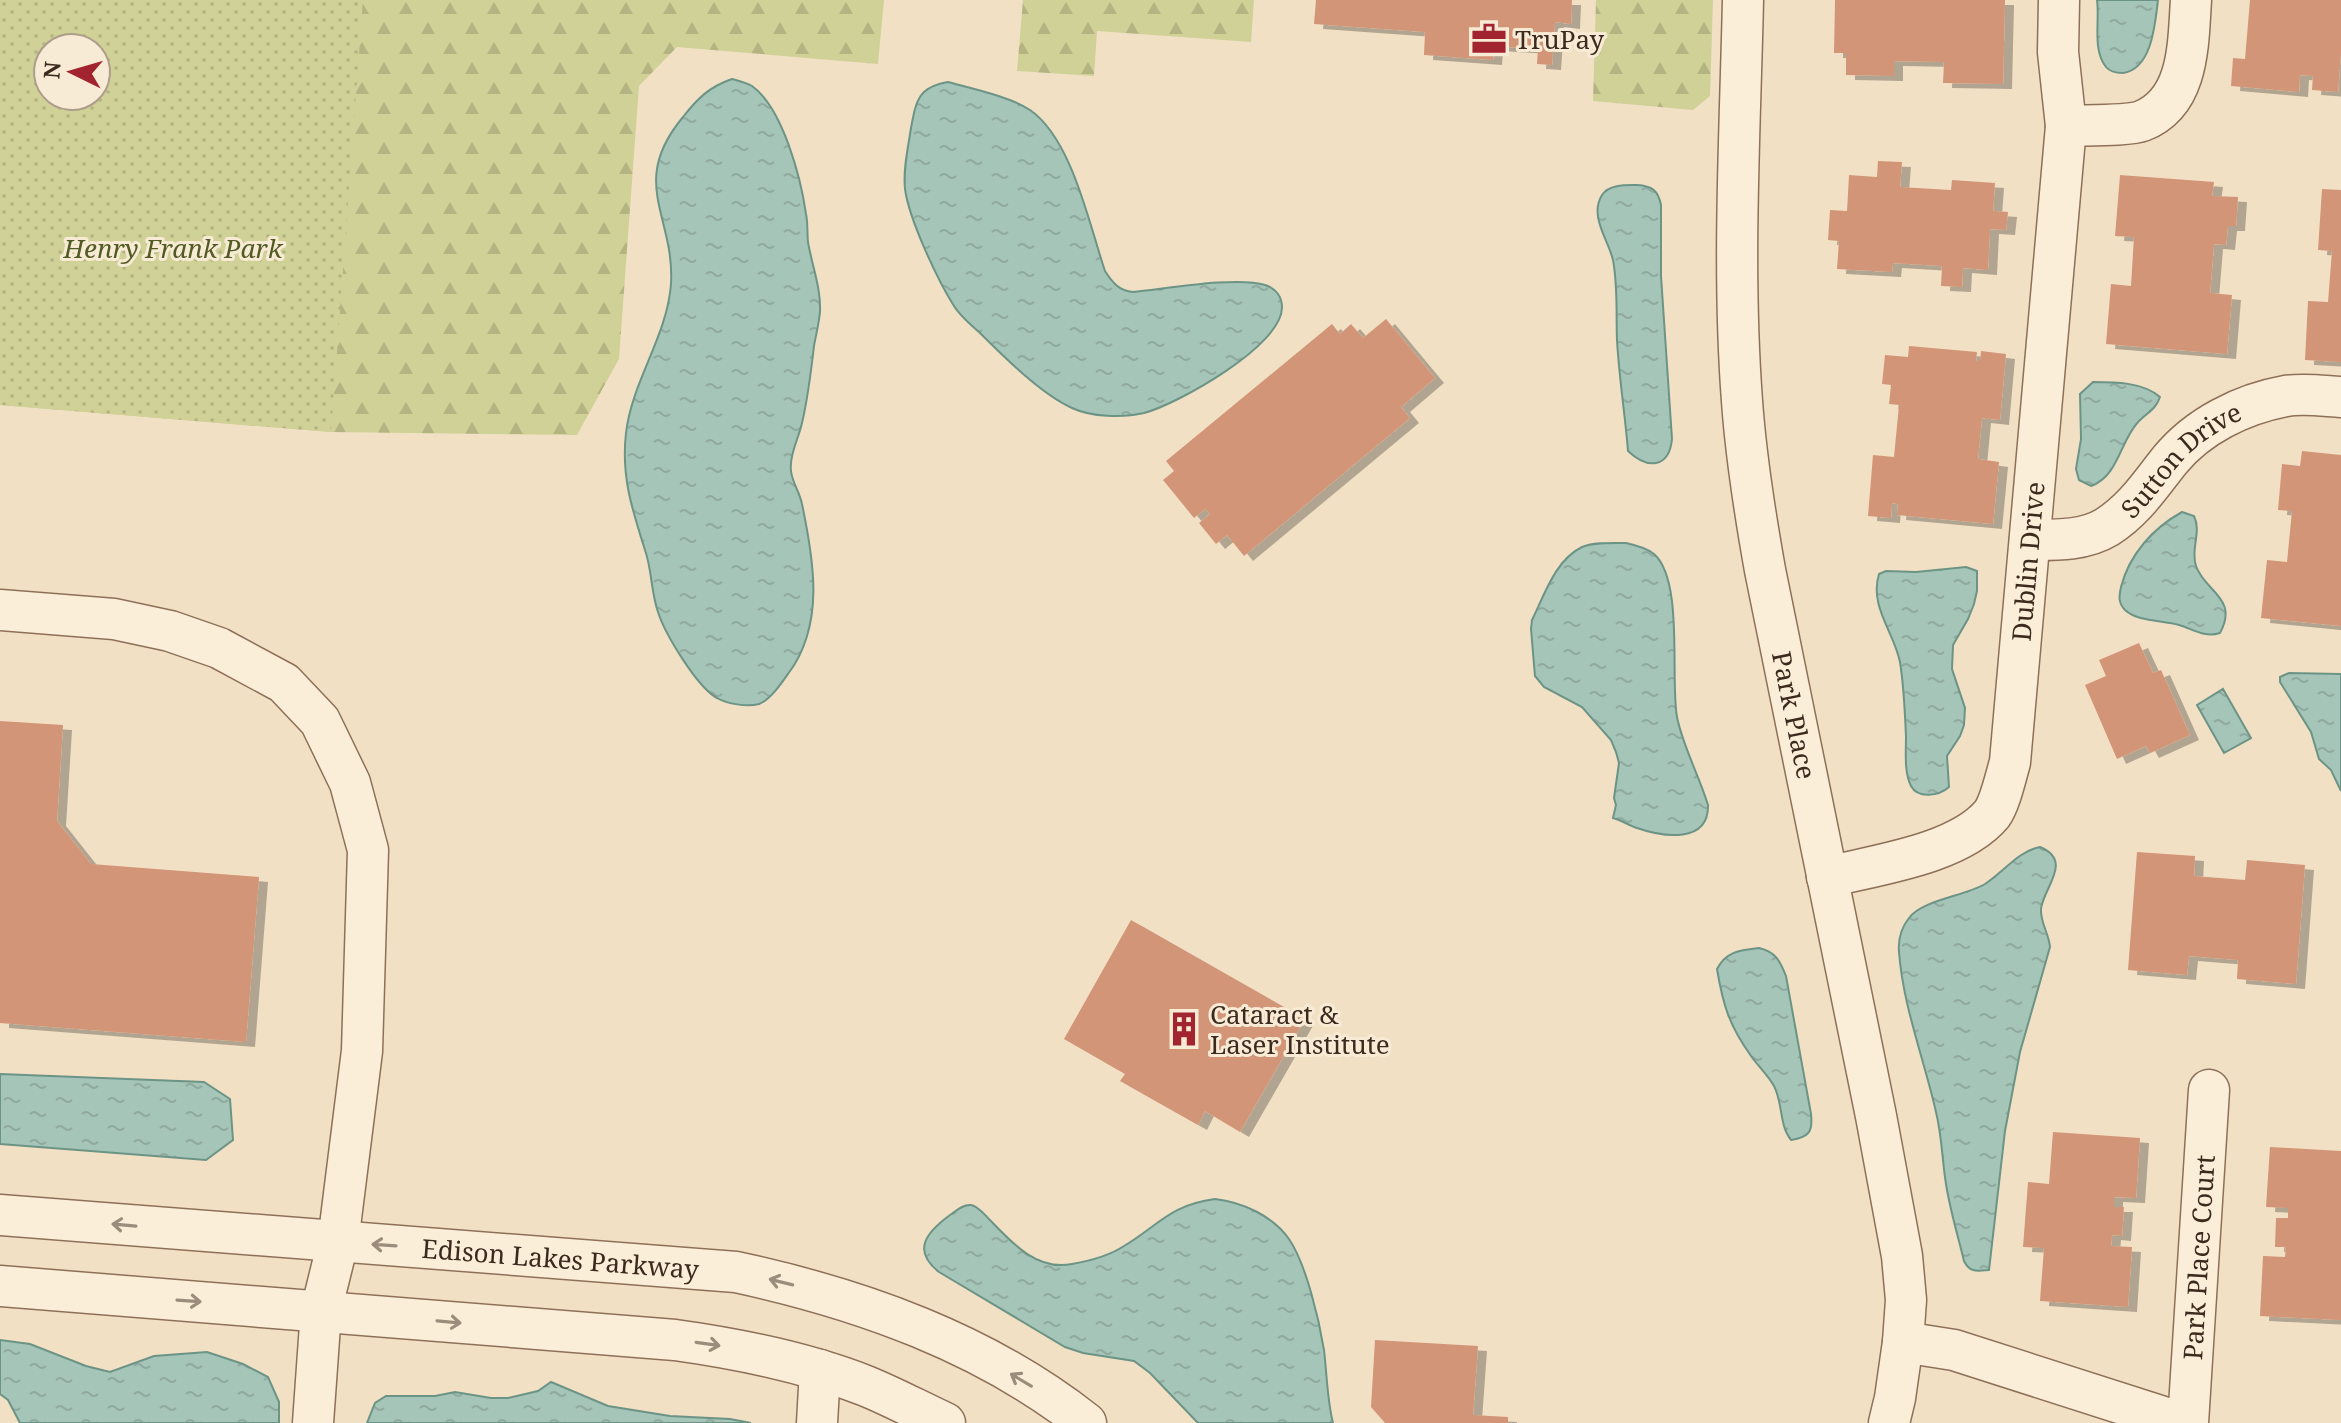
<svg xmlns="http://www.w3.org/2000/svg" width="2341" height="1423" viewBox="0 0 2341 1423" font-family="'Noto Serif',serif">
<style>
.forest{fill:url(#forest-firs);fill-rule:evenodd}
.park{fill:url(#park-dots);fill-rule:evenodd}
.water{fill:url(#water-ripples);stroke:#6c9486;stroke-width:2}
.building{fill:#d39577;filter:url(#shadow)}
.lines{fill:none;stroke-linecap:round;stroke-linejoin:round}
.minor-casing{stroke:#8e7059;stroke-width:43}
.minor{stroke:#fbeed9;stroke-width:40}
.oneway{stroke:#9c8c7c}
.labels{text-anchor:middle;dominant-baseline:central;stroke-width:6;stroke-linejoin:round;paint-order:stroke}
.poi-label{font-size:26px;fill:#3d2a1e;stroke:#f8ebd5;text-anchor:start}
.park-label{font-size:26px;font-style:italic;fill:#525b23;stroke:#f8ebd5}
.street-label{font-size:26px;fill:#3d2a1e;stroke:#f8ebd5}
</style>
<defs>
<pattern id="forest-firs" width="22" height="20" patternUnits="userSpaceOnUse" patternTransform="scale(2)"><rect width="22" height="20" fill="#d0d197"/><path d="M5 1l3.5 6h-7zM16 11l3.5 6h-7z" fill="#b4b482"/></pattern>
<pattern id="park-dots" width="8" height="8" patternUnits="userSpaceOnUse" patternTransform="scale(2)"><rect width="8" height="8" fill="#d0d197"/><path d="M2 2h.1M6 6h.1" fill="none" stroke="#b4b482" stroke-width="1.8" stroke-linecap="round"/></pattern>
<pattern id="water-ripples" width="26" height="14" patternUnits="userSpaceOnUse" patternTransform="scale(2)"><rect width="26" height="14" fill="#a6c5b9"/><path d="M2 4q2-2 4 0t4 0M15 11q2-2 4 0t4 0" fill="none" stroke="#90a99f"/></pattern>
<filter id="shadow"><feDropShadow dx="9" dy="5" stdDeviation="0" flood-color="#0004"/></filter>
</defs>
<rect width="100%" height="100%" fill="#f2e0c4"/>
<path class="forest" d="M0,0H884L878,64L677,47L639,86L619,359L577,435L331,432L0,405ZM48,48H96V96H48Z
M1023,0H1254L1251,42L1097,31L1094,76L1017,71Z
M1596,0H1713L1710,96L1693,110L1593,101Z"/>
<path class="park" d="M0,0H363L331,432L0,405ZM48,48H96V96H48Z"/>
<path class="water" d="M2097,0H2158C2155,24 2152,69 2123,73C2117,73 2110,72 2106,67C2092,49 2100,21 2097,0Z
M732,79C739,81 747,83 752,86C783,108 801,179 806,214C808,223 807,233 808,242C812,266 821,287 820,312C819,323 816,335 814,346C811,372 808,398 802,423C799,437 789,456 791,471C792,482 800,493 802,504C814,561 825,625 788,674C781,684 770,700 759,704C747,707 727,704 717,698C697,687 665,634 658,612C651,592 652,570 645,550C632,509 621,476 626,433C632,381 667,337 671,284C675,216 628,183 683,117C698,98 709,87 732,79Z
M948,82C970,88 1011,97 1030,110C1072,139 1089,224 1105,271C1112,282 1119,291 1133,292C1165,289 1237,276 1265,285C1275,288 1282,296 1282,307C1283,345 1178,404 1144,413C1123,418 1091,417 1072,408C1041,394 1003,356 979,332C970,324 960,316 954,306C937,279 909,219 905,189C903,169 908,148 911,128C916,101 918,87 948,82Z
M1637,185C1652,186 1658,190 1661,205V276L1672,439C1669,469 1647,469 1628,451C1625,414 1619,377 1617,340C1616,314 1618,286 1613,260C1608,239 1589,216 1602,195C1609,184 1626,185 1637,185Z
M2093,382C2114,382 2143,382 2160,397C2156,409 2148,412 2139,421C2120,440 2119,476 2091,486L2079,480L2076,469L2081,439L2080,394Z
M2182,512L2194,516C2202,532 2190,549 2196,566C2205,592 2239,598 2220,633C2204,638 2193,629 2179,625C2162,620 2138,622 2125,610C2118,603 2119,596 2121,587C2129,555 2153,528 2182,512Z
M1626,543C1635,545 1647,548 1654,554C1684,580 1670,679 1677,717C1683,747 1699,775 1708,805C1709,844 1663,837 1637,828C1628,825 1621,820 1613,818L1616,805L1614,798L1619,763L1616,752L1611,740L1582,707L1544,687L1535,676L1531,629L1532,620C1544,596 1555,560 1582,547C1594,542 1612,543 1626,543Z
M1966,567L1977,571V591L1974,604L1968,619L1953,645L1952,669L1965,708L1964,725L1960,736L1947,756L1949,787C1939,796 1918,799 1911,786C1904,772 1906,752 1906,737C1905,712 1904,687 1900,662C1894,632 1869,606 1879,574L1886,571L1916,572Z
M2289,673L2341,674V791L2331,770L2319,759L2311,732L2280,682V677Z
M2223,689L2251,738L2224,753L2197,705Z
M2040,847C2074,861 2043,888 2041,909C2040,922 2049,934 2050,947L2020,1052L2005,1131L1989,1270C1977,1271 1970,1273 1964,1261C1958,1236 1950,1210 1946,1184C1942,1160 1942,1136 1936,1112C1924,1059 1903,1006 1899,952C1898,940 1901,928 1909,918C1922,900 1965,896 1985,884C2004,872 2018,851 2040,847Z
M1759,948C1776,952 1780,961 1786,976L1811,1114C1813,1132 1809,1137 1791,1140C1779,1125 1783,1103 1774,1086C1768,1075 1758,1066 1751,1056C1729,1025 1723,1005 1717,969C1726,951 1741,950 1759,948Z
M0,1074L204,1082L230,1099L233,1140L206,1160L0,1144Z
M1215,1199C1242,1202 1273,1216 1289,1239C1306,1264 1319,1319 1324,1350C1327,1375 1327,1399 1333,1423H1198L1150,1373L1134,1361L1083,1353L1065,1347L939,1272C911,1250 927,1232 950,1215C956,1211 963,1204 971,1205C978,1206 985,1215 990,1220C1012,1243 1037,1271 1072,1264C1089,1261 1109,1256 1124,1246C1159,1225 1170,1205 1215,1199Z
M0,1340L30,1344L86,1366L110,1372L154,1356L207,1352L243,1364L268,1377L279,1402V1423H20L8,1400L0,1394Z
M551,1382L608,1406L670,1416L730,1419L751,1423H367L375,1403L386,1396H435L455,1392L491,1398H508L538,1391Z"/>
<path class="building" d="M1316,0H1572L1571,24L1555,22L1552,65L1537,64L1538,49L1494,46L1493,60L1424,55L1425,32L1314,24Z
M1835,0H2005L2003,84L1943,83L1944,62L1894,61V76L1846,75V53H1834Z
M2250,0H2341V52L2338,92L2312,90L2313,76L2300,75L2299,92L2231,86L2233,58L2245,59Z
M1878,161L1902,162L1900,187L1951,190L1952,180L1995,183L1993,211L2008,212L2006,230L1990,229L1988,270L1963,268L1962,287L1941,286L1942,266L1893,263L1892,272L1837,269L1839,241L1828,240L1830,210L1847,211L1849,175L1877,177Z
M2120,175L2214,182L2212,196L2238,197L2236,226H2228L2226,245L2214,244L2210,293L2232,295L2227,354L2106,344L2111,284L2131,286L2134,237L2115,236Z
M2322,189L2341,190V362L2305,360L2308,301L2328,302L2332,251L2318,250Z
M1386,319L1435,378L1401,407L1410,418L1244,556L1227,535L1216,544L1199,523L1210,514L1205,509L1194,518L1163,480L1174,471L1166,461L1332,324L1340,334L1351,324L1363,338Z
M1909,346L1977,352L1976,361H1980L1981,351L2006,354L2000,420L1982,418L1978,459L1999,462L1993,524L1897,515L1898,504L1892,503L1891,518L1868,516L1873,455L1894,457L1899,405L1889,404L1891,385L1882,384L1885,355L1908,357Z
M2302,451L2341,455V626L2261,618L2267,560L2287,562L2292,511L2278,510L2282,464L2300,466Z
M2139,643L2153,673L2161,670L2190,735L2150,753L2146,746L2117,759L2085,685L2106,676L2099,660Z
M0,721L63,725L57,821L91,864L259,877L246,1042L0,1023Z
M2137,852L2195,856L2194,876L2245,880L2247,860L2305,865L2296,984L2237,979L2238,960L2189,956L2187,975L2128,970Z
M1131,920L1305,1019L1240,1132L1205,1111L1198,1125L1120,1081L1125,1074L1064,1039Z
M2053,1132L2140,1138L2136,1198L2114,1197V1207H2124L2122,1236L2112,1235L2111,1246L2132,1247L2128,1307L2040,1301L2044,1248L2023,1247L2028,1182L2049,1184Z
M2270,1147L2341,1151V1320L2260,1316L2263,1256L2285,1257L2286,1247H2275L2276,1218H2288V1208L2266,1207Z
M1375,1340L1478,1346L1473,1415L1508,1417V1423H1385L1371,1407Z"/>
<g class="lines">
<g class="minor-casing">
<g id="minor">
<path id="s1" d="M1743,0C1740,133 1732,268 1742,401C1746,458 1755,514 1765,570L1876,1116L1902,1256L1906,1300L1903,1342L1895,1398L1889,1423"/>
<path d="M2066,126C2083,125 2129,126 2142,121C2190,102 2188,43 2191,0"/>
<path id="s2" d="M2030,540C2055,540 2084,541 2107,527C2135,509 2150,485 2170,460C2198,426 2242,404 2286,396C2303,393 2324,396 2341,397"/>
<path d="M0,610L114,619L170,631L219,648L284,683L320,721L350,783L368,850L362,1051L338,1242L321,1311L313,1423"/>
<path id="s3" d="M1827,877C1876,865 1959,854 1992,814C2000,803 2006,776 2010,762L2066,126L2058,52L2059,0"/>
<path id="s4" d="M0,1215L736,1272C861,1299 985,1343 1086,1423"/>
<path d="M0,1286L675,1340C740,1349 805,1362 866,1386C893,1397 919,1411 945,1423"/>
<path d="M1903,1342L1954,1350L2182,1423"/>
<path d="M817,1423L820,1370"/>
<path id="s5" d="M2188,1423L2209,1090"/>
</g>
</g>
<use href="#minor" class="minor"/>
</g>
<defs><path id="oneway-shaft" d="M-6 0H5M1.5-3L5.5 0L1.5 3" fill="none" stroke-width="1.6" stroke-linecap="round" stroke-linejoin="round" transform="scale(2)"/></defs>
<g class="oneway">
<use href="#oneway-shaft" transform="translate(124 1225) rotate(-175)"/>
<use href="#oneway-shaft" transform="translate(384 1245) rotate(-176)"/>
<use href="#oneway-shaft" transform="translate(781 1282) rotate(-166)"/>
<use href="#oneway-shaft" transform="translate(189 1301) rotate(4)"/>
<use href="#oneway-shaft" transform="translate(449 1322) rotate(5)"/>
<use href="#oneway-shaft" transform="translate(708 1344) rotate(8)"/>
<use href="#oneway-shaft" transform="translate(1021 1380) rotate(-149)"/>
</g>
<defs>
<g id="office-bare" transform="scale(2.76)"><path d="M-6-3h4V-5.5h4V-3h4V5H-6ZM-1-4.5V-3h2v-1.5ZM-6 0V1H6V0Z" fill="#a22430" stroke="#f8ebd5" stroke-width="2.5" paint-order="stroke"/></g>
<g id="building-bare" transform="scale(2.76)"><path d="M-4-6H4V6H1V3H-1V6H-4ZM-2.5-4.3h1.7v1.8h-1.7ZM.8-4.3h1.7v1.8H.8ZM-2.5-1h1.7V.8h-1.7ZM.8-1h1.7V.8H.8Z" fill="#a22430" stroke="#f8ebd5" stroke-width="2.5" paint-order="stroke"/></g>
</defs>
<g fill-rule="evenodd">
<use href="#office-bare" x="1489" y="39"/>
<use href="#building-bare" x="1184" y="1029"/>
</g>
<g class="labels">
<g class="poi-label">
<text x="1515" y="39">TruPay</text>
<text x="1210" y="1014">Cataract &amp;<tspan x="1210" dy="30">Laser Institute</tspan></text>
</g>
<g class="park-label">
<text x="173" y="248">Henry Frank Park</text>
</g>
<g class="street-label">
<text stroke="none"><textPath href="#s2" startOffset="180">Sutton Drive</textPath></text>
<text stroke="none"><textPath href="#s3" startOffset="436">Dublin Drive</textPath></text>
<text stroke="none"><textPath href="#s1" startOffset="720">Park Place</textPath></text>
<text stroke="none"><textPath href="#s5" startOffset="166">Park Place Court</textPath></text>
<text stroke="none"><textPath href="#s4" startOffset="562">Edison Lakes Parkway</textPath></text>
</g>
</g>
<g transform="translate(72 72) rotate(275)"><circle r="38" fill="#f8ebd5" stroke="#ad9e8c" stroke-width="2"/>
<path d="M0-6L14 30L0 20L-14 30Z" fill="#a22430"/>
<text y="-12" font-size="22" font-weight="bold" text-anchor="middle" fill="#3d2a1e">N</text>
</g>
</svg>
